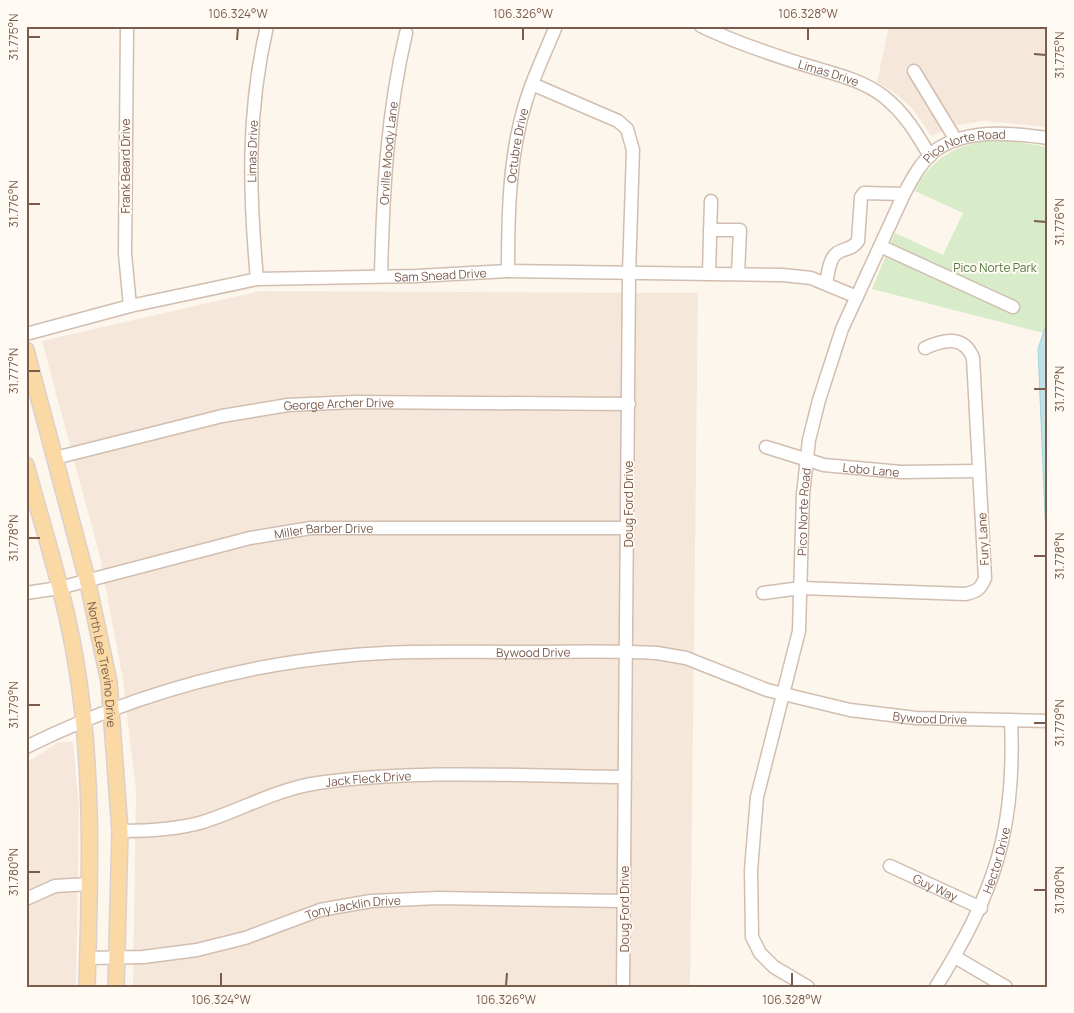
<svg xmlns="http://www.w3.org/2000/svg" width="1074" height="1013" viewBox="0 0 1074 1013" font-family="Manrope,sans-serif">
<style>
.residential{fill:#f5e8da}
.green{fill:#d8ecc9}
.water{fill:#bfe3e8;stroke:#a5d3da}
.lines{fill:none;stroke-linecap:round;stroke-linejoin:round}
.minor-casing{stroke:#d1beb0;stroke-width:15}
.major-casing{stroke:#dad1cd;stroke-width:18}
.minor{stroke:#fff;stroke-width:12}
.major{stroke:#fbd9a5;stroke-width:15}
.ticks{fill:none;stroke:#7a5c4d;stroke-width:2}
.labels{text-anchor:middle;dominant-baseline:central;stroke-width:4;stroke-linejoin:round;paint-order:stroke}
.street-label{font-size:12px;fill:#7a5c4d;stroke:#fffaf3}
.park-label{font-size:12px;fill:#537a41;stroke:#fffaf3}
.neatline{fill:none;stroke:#7a5c4d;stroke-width:2}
.ticks-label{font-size:12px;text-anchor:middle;fill:#7a5c4d}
</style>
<rect width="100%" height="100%" fill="#fdf6ec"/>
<path class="residential" d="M889,26H1048V127L984,121L958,125L931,136L913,109L895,93L877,82Z
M260,291L698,293L690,987H133L136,791L123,680L100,557L42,341Z
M59,742H73L79,808L76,987H26V763Z"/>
<path class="green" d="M1000,139L1048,147V319L1043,333L872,289L895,233L943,255L963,213L915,191C933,154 961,143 1000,139Z"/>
<path class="water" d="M1048,319V585L1038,349Z"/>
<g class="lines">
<g class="minor-casing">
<g id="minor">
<path d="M127,26L125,254L130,306"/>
<path id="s1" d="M701,26C734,42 770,54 805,65C831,73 861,79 883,96C904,112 917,134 930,156"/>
<path d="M914,71L956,140"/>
<path d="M532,84L618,121L627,129L633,150L629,273L623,987"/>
<path d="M710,230H740L738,274"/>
<path d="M880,246L1013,307"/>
<path id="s2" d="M508,271C508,214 509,155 526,101C534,75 546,51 556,26"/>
<path d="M709,274L711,201"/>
<path id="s3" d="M381,275C383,193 387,113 406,33"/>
<path id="s4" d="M257,279C249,191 247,112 267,26"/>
<path d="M826,283C828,275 829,258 837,253C844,248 852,250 858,241L861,197L864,193L904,194"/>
<path id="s5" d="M26,334L130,306L257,279L417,276L508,271L783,275L811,278L857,297"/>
<path id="s6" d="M766,447L824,465L901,472L979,471"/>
<path id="s7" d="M55,458L222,416L288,405L354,402L629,404"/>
<path id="s8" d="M26,593L59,588L250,538L311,528H628"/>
<path d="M763,593L801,588L965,594C976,592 981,589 985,578L973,358C964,335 944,339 925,348"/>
<path id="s9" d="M26,747C125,698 234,666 344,656C401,650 459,652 517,652C563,652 610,650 657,653L686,658L767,690L850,710L916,718L1048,721"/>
<path id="s10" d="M120,831C147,831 176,830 203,822C241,810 277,789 318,783C419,769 523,776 625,777"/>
<path id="s11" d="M890,866L981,908"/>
<path d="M26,899L55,886L89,884"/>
<path d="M955,957L1006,987"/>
<path id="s12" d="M88,958L143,957L197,950L245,938L320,910L371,901L438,898L624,901"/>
<path id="s13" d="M808,987L774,967L760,953L752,937L751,870L757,797L799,631L803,494L809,440L819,400L842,329L904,194C912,179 922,160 936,150C967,128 1012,133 1048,138"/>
<path id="s14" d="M936,987C994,893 1016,832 1011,720"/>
</g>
</g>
<g class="major-casing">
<g id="major">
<path id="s15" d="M26,350L87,579L109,682L120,831L116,987"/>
<path d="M26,465C43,528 64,592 75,657C94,766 90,877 87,987"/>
</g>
</g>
<use href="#minor" class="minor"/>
<use href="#major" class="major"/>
</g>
<path class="ticks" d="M28,37H40M237,40L238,28M523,40V28M808,40V28M1034,54L1046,55M28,204H40M1034,221L1046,222M28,371H40M1034,389H1046M28,538H40M1034,556H1046M28,705H40M1034,723H1046M28,872H40M1034,890H1046M221,986V973M506,986L507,973M792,986V973"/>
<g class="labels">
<g class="street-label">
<text stroke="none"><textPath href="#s1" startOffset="136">Limas Drive</textPath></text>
<text stroke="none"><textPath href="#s2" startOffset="126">Octubre Drive</textPath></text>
<text stroke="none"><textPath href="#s13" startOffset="928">Pico Norte Road</textPath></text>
<text stroke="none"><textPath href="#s4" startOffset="128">Limas Drive</textPath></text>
<text stroke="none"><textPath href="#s3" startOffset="122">Orville Moody Lane</textPath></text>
<text transform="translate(125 166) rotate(-90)">Frank Beard Drive</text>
<text stroke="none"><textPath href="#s5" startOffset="421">Sam Snead Drive</textPath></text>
<text stroke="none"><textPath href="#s7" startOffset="290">George Archer Drive</textPath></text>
<text stroke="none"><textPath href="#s6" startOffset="108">Lobo Lane</textPath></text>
<text transform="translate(628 504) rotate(-90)">Doug Ford Drive</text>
<text stroke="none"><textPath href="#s13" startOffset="508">Pico Norte Road</textPath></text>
<text stroke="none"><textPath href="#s8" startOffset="305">Miller Barber Drive</textPath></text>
<text transform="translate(983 539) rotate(-93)">Fury Lane</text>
<text stroke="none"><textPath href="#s9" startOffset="522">Bywood Drive</textPath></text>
<text stroke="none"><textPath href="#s15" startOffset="324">North Lee Trevino Drive</textPath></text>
<text stroke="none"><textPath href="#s9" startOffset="928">Bywood Drive</textPath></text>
<text stroke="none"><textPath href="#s10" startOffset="256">Jack Fleck Drive</textPath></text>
<text stroke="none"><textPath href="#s14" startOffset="141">Hector Drive</textPath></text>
<text stroke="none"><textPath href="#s11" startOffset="50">Guy Way</textPath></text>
<text stroke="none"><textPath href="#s12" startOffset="272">Tony Jacklin Drive</textPath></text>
<text transform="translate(624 909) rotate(-90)">Doug Ford Drive</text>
</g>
<g class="park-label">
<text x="995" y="267">Pico Norte Park</text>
</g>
</g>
<rect width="1074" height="1013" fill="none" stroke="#fffaf3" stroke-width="55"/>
<rect x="28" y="28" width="1018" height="958" class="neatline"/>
<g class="ticks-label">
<text x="238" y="18">106.324°W</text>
<text x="523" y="18">106.326°W</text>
<text x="808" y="18">106.328°W</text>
<text transform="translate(14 37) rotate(-90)" y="4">31.775°N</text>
<text transform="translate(1060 55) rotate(-90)" y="4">31.775°N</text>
<text transform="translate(14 204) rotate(-90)" y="4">31.776°N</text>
<text transform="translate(1060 222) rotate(-90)" y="4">31.776°N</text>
<text transform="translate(14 371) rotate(-90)" y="4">31.777°N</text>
<text transform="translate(1060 389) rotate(-90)" y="4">31.777°N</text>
<text transform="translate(14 538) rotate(-90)" y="4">31.778°N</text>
<text transform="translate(1060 556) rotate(-90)" y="4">31.778°N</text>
<text transform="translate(14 705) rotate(-90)" y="4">31.779°N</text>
<text transform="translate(1060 723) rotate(-90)" y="4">31.779°N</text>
<text transform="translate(14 872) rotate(-90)" y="4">31.780°N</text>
<text transform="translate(1060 890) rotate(-90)" y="4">31.780°N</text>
<text x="221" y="1004">106.324°W</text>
<text x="506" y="1004">106.326°W</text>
<text x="792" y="1004">106.328°W</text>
</g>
</svg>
